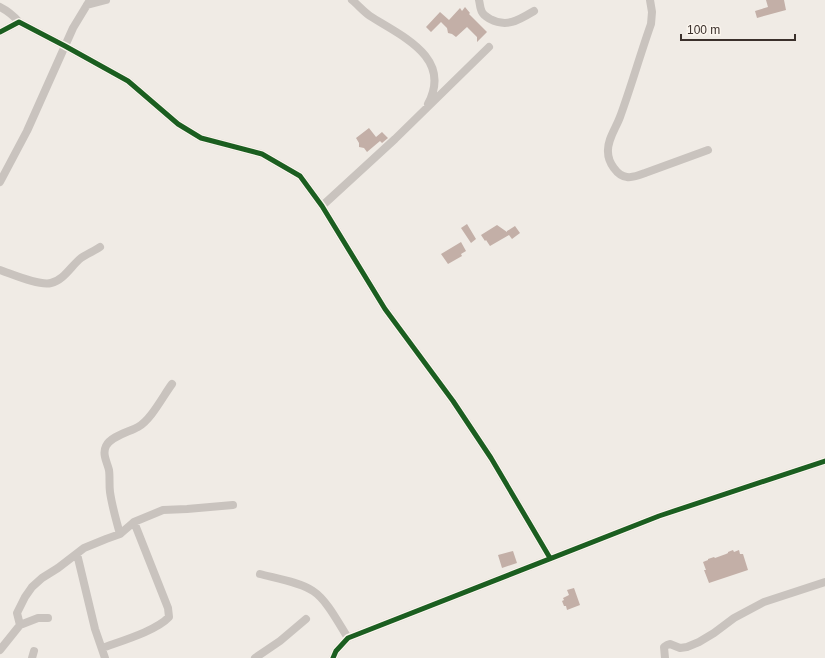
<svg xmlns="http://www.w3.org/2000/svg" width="825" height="658" viewBox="0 0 825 658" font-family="Helvetica,sans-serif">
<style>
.building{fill:#c3afa7}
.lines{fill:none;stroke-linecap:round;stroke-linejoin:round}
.minor{stroke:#c9c3be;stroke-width:8}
.cycleway-casing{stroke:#fbf5ee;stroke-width:8}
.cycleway{stroke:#1b5e20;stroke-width:5}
</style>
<rect width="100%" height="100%" fill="#f0ebe5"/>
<path class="building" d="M766,0H784L786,10L757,18L755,11L768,7Z
M465,7L470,13L469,14L487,32L477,42V37L467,27L456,37L452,34L448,33L447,28L441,22L431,32L426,27L440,12L449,20L460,8L462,11Z
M369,128L376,137L382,132L388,138L382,143L380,141L367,152L364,148L359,147V143L356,138Z
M467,224L476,239L471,243L461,228Z
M497,225L507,232V231L515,226L520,233L512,239L509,235L490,246L486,240L485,241L481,235Z
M461,242L466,251L461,254L462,256L448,264L441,254Z
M733,550L734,552L739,550L740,554H743L748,570L709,583L704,570H706L703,562L708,560V559L714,557L715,558L726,554L728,553V552Z
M513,551L517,563L502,568L498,555Z
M574,588L580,605L567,610L566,606H564L562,601L564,600L563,598L569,595L567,590Z"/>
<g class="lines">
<path class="minor" d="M352,0C358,5 364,12 370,16C401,36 453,57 428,104
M479,0C480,4 480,9 482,12C484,16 487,17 490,19C507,28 519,20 534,11
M650,0L652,12L651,24C640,55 631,87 620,117C616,128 607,140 608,152C608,162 617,176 627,177C633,178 640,175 645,173L708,150
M87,5L106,0
M0,7C8,11 13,15 19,22
M0,32L19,22L65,46L128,81L178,124L201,138L262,154L300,176L322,206L385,309L453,401L491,458L550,558
M0,182L27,131L73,28L90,0
M322,206L395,139L489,47
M0,270C12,274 39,286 51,283C64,280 71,266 81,258C87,254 94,251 100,247
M120,534C116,520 112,506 110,492C109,484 110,477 109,470C107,462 102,454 106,446C111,436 129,432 138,427C151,420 163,396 172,384
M77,554L95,629L105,658
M260,574C275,578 300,582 313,591C327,600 339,624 348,638
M20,625L38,618H48
M102,648C121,641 156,631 169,617L168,608L134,522
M0,650L20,625L17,613L25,597L32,587L42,578L58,568L84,548L106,539L120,534L134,522L163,510L187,509L233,505
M32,658L34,651
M255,658L280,641L306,619
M333,658L336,651L348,638L659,516L825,461
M665,658L664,647L667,645L670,644L680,648L687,647L699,642L714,633L734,618L764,602L825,582"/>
<g class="cycleway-casing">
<path id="cycleway" d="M0,32L19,22L65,46L128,81L178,124L201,138L262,154L300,176L322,206L385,309L453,401L491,458L550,558
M333,658L336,651L348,638L659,516L825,461"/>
</g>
<use href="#cycleway" class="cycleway"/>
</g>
<path d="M681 34v6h114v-6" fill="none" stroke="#3b302b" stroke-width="2"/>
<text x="687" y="34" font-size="12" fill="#3b302b" stroke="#fbf5ee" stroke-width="3" paint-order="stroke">100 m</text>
</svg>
